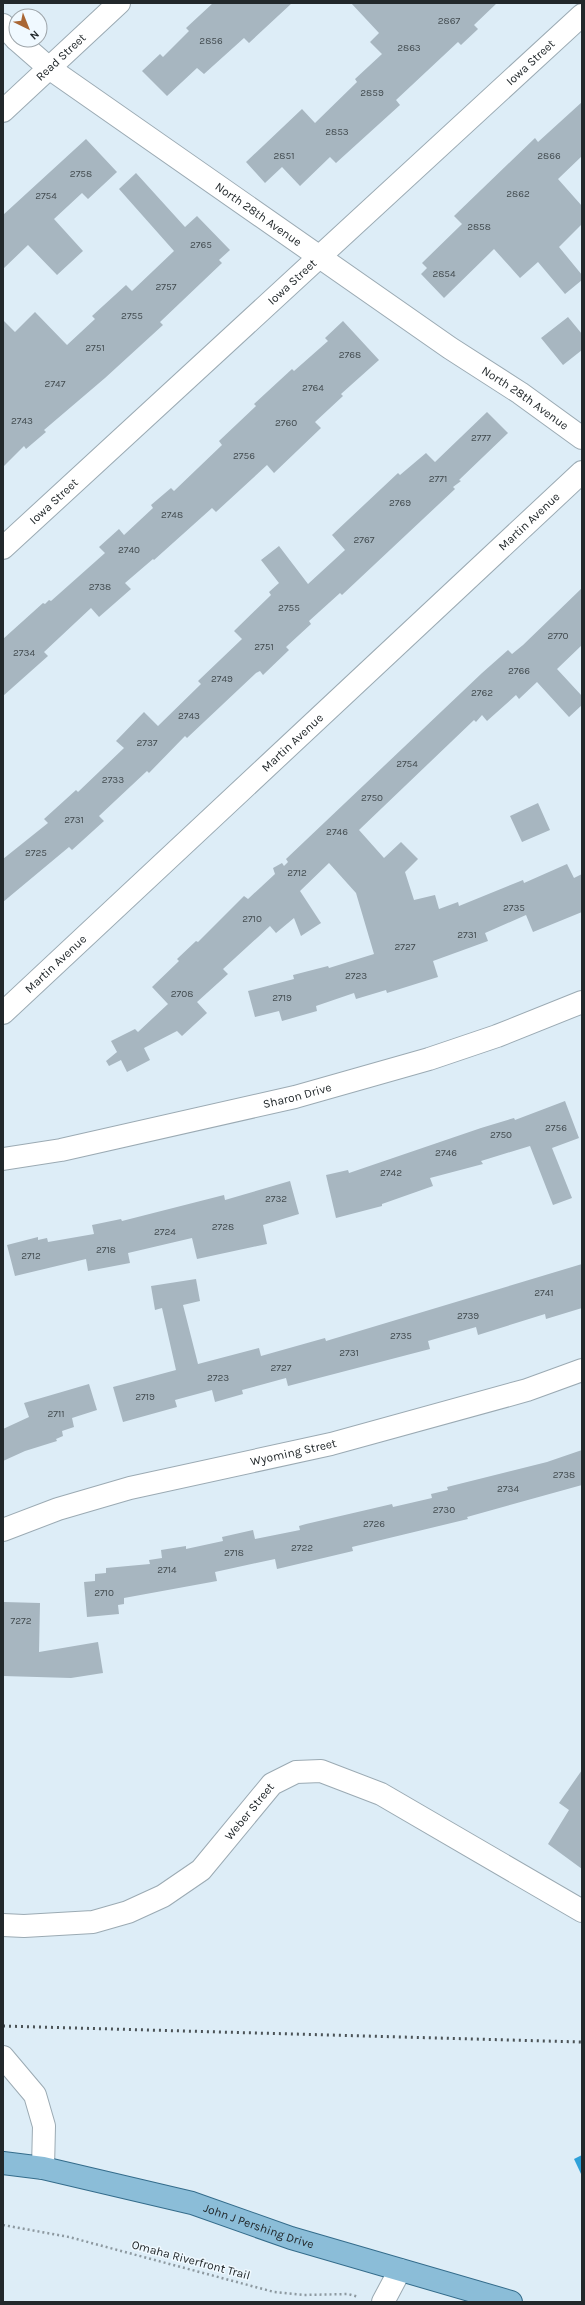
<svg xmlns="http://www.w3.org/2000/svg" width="585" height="2305" viewBox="0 0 585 2305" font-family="Karla,sans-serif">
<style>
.water{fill:#2ea1d9}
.building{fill:#a7b6c0}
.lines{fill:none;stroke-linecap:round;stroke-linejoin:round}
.minor-casing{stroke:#9baab3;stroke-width:24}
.major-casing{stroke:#346c8b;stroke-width:24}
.path{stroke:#8d99a0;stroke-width:2.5;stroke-dasharray:2 3;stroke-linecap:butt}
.minor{stroke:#fff;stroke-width:22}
.major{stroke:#8bbdd8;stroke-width:22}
.rail{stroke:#4b5357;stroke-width:3;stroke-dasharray:2 4;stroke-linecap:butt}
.labels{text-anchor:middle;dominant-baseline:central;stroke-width:3;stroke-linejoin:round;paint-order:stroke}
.number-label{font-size:10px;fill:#434c50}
.street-label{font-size:12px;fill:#22282b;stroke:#f0f9ff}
</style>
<rect width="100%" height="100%" fill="#ddedf7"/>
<path class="water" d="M582,2155V2176L574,2159Z"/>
<path class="building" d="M213,3H292L249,43L244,38L204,74L197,68L167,96L142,71L160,54L163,57L189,31L186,28Z
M351,3H497L474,25L478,29L461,45L458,42L396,100L400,105L336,163L330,157L300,186L282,167L265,183L246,162L302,109L315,123L357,82L355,79L382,54L370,42L379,33Z
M582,102V156L558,179L582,206V224L559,247L582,275V280L565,294L538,262L520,278L494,249L444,298L421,274L427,268L422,263L462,224L454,216L535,138L538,142Z
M86,139L117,172L88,199L82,193L54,219L83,251L57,275L28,245L3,269V215Z
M136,173L185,227L197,216L230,250L219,260L222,263L160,322L163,325L105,378L44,430L46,432L26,449L24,446L3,467V320L15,332L35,312L67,345L95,319L92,316L126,285L132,291L174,251L119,189Z
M568,317L582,334V350L563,365L541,338Z
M343,321L379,360L341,394L343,396L315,422L321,428L274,473L267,465L216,512L212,508L154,560L153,559L125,583L131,589L99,617L91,608L44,652L48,656L3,696V639L43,603L45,604L49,600L51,601L105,553L99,547L119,529L124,535L153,508L151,505L171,488L174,491L222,445L219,441L256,406L254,404L292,369L294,371L328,341L325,338Z
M487,412L508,433L459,480L461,481L453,487L455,489L342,595L340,593L309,621L311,624L286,647L289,650L263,675L260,671L256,673L187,738L185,736L149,773L147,771L99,816L104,821L72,850L69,847L3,902V859L48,823L44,819L76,790L78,792L124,748L116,741L144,712L158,726L201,684L198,681L242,639L234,631L271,595L269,592L279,583L261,560L279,546L308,584L345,550L332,535L398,473L400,475L426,453L435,462Z
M582,588V645L557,669L582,696V705L569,717L537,682L519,699L516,695L487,721L482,715L476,722L474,720L359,830L384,858L401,842L418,859L405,872L414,900L435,895L439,909L458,902L459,906L523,880L524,883L567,864L574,878L582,874V912L533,932L526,915L485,933L488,941L433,961L438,977L387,993L386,990L356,999L354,993L316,1006L317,1011L282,1021L279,1011L255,1017L248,991L294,979L293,975L328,966L329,968L374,954L356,893L329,863L300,891L321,923L301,936L294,918L276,933L270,926L223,969L228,974L197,1002L207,1013L182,1036L177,1031L144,1048L150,1060L127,1072L121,1060L109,1066L106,1061L117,1052L111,1041L135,1029L138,1032L168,1004L152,987L179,961L177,959L196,941L198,942L244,896L248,899L275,874L273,868L282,863L284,866L288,862L286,859L482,673L508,650L512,654L523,645Z
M538,803L550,830L522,842L510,816Z
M565,1101L579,1138L552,1148L572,1198L553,1205L530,1146L481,1161L483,1164L430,1178L433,1186L382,1204V1206L336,1218L326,1175L348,1170L349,1173L481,1128L514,1118L515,1120Z
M290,1181L299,1214L263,1225L267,1244L197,1259L192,1238L128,1253L130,1263L88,1271L86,1259L15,1276L7,1245L38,1237V1240L47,1238L48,1242L94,1234L92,1225L121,1219L122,1221L224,1195L225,1200Z
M582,1264V1308L546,1319L545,1314L478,1335L476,1327L428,1341L430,1349L288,1386L286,1378L242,1390L243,1394L215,1402L212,1390L175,1400L177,1407L123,1422L113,1387L176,1370L162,1308L155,1310L151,1286L196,1279L200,1301L183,1305L198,1364L259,1348L261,1356L325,1338L326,1341Z
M89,1384L97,1410L72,1418L74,1427L62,1431L63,1436L56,1439L57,1441L25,1451L3,1461V1429L29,1417L24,1403Z
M582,1450V1485L467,1517L468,1519L352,1547L353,1551L277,1569L275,1559L215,1572L217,1581L124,1598V1604L118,1605L119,1614L87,1617L84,1582L95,1581V1574L106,1573V1568L150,1564L149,1560L162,1558L161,1550L186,1546V1549L223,1541L222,1537L253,1530L255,1539L300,1530L299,1526L306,1524L392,1504L393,1507L432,1498L431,1494L448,1490L447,1487L547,1462Z
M4,1602L40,1603L39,1652L98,1642L103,1673L71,1678L3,1676Z
M582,1770V1869L548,1844L569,1810L559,1803Z"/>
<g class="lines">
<g class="minor-casing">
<g id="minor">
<path d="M3,25L16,39"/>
<path id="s1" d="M17,40L49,68L450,348L520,393L582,438"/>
<path id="s2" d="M3,111L119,3"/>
<path id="s3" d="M3,548L582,15"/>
<path id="s4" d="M3,1013L582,472"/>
<path id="s5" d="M3,1159L61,1150L295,1097L429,1059L497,1036L582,1002"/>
<path id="s6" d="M3,1530L58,1509L130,1488L331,1444L527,1390L582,1370"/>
<path id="s7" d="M3,1925L24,1926L93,1922L128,1912L163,1896L201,1870L272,1784L296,1772L321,1771L381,1794L582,1911"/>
<path d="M3,2057L35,2095L44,2126L43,2168"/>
<path d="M383,2302L400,2270"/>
</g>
</g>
<g class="major-casing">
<g id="major">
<path id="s8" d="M3,2163L43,2168L192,2203L291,2238L511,2302"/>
</g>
</g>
<path class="path" d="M3,2225L69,2237L274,2292L304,2295L348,2294L359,2297"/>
<use href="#minor" class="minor"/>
<use href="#major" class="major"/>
<path class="rail" d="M3,2026L582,2042"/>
</g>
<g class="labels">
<g class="number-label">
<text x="449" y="21">2867</text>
<text x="211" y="41">2856</text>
<text x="409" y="48">2863</text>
<text x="372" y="93">2859</text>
<text x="337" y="132">2853</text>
<text x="284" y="156">2851</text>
<text x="549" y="156">2866</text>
<text x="81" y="174">2758</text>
<text x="518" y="194">2862</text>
<text x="46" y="196">2754</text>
<text x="479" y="227">2858</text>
<text x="201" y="245">2765</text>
<text x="444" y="274">2854</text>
<text x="166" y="287">2757</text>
<text x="132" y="316">2755</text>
<text x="95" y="348">2751</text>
<text x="350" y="355">2768</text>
<text x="55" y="384">2747</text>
<text x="313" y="388">2764</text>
<text x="22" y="421">2743</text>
<text x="286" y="423">2760</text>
<text x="481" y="438">2777</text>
<text x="244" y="456">2756</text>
<text x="438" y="479">2771</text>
<text x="400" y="503">2769</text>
<text x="172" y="515">2748</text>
<text x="364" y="540">2767</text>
<text x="129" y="550">2740</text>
<text x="100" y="587">2738</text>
<text x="289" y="608">2755</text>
<text x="558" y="636">2770</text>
<text x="264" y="647">2751</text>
<text x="24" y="653">2734</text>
<text x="519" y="671">2766</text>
<text x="222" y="679">2749</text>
<text x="482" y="693">2762</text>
<text x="189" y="716">2743</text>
<text x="147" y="743">2737</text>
<text x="407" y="764">2754</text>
<text x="113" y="780">2733</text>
<text x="372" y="798">2750</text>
<text x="74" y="820">2731</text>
<text x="337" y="832">2746</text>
<text x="36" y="853">2725</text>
<text x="297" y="873">2712</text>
<text x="514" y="908">2735</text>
<text x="252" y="919">2710</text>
<text x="467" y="935">2731</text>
<text x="405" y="947">2727</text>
<text x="356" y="976">2723</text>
<text x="182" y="994">2708</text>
<text x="282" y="998">2719</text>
<text x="556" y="1128">2756</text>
<text x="501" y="1135">2750</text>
<text x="446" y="1153">2746</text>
<text x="391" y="1173">2742</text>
<text x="276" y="1199">2732</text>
<text x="223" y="1227">2728</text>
<text x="165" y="1232">2724</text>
<text x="106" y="1250">2718</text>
<text x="31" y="1256">2712</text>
<text x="544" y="1293">2741</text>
<text x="468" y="1316">2739</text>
<text x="401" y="1336">2735</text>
<text x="349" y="1353">2731</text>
<text x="281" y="1368">2727</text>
<text x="218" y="1378">2723</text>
<text x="145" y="1397">2719</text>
<text x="56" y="1414">2711</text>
<text x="564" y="1475">2738</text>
<text x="508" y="1489">2734</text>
<text x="444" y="1510">2730</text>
<text x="374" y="1524">2726</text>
<text x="302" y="1548">2722</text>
<text x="234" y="1553">2718</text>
<text x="167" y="1570">2714</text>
<text x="104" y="1593">2710</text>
<text x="21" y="1621">7272</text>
</g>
<g class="street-label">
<text stroke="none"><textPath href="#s2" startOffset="79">Read Street</textPath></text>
<text stroke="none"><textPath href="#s3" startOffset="717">Iowa Street</textPath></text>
<text stroke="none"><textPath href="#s1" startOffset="298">North 28th Avenue</textPath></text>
<text stroke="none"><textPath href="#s3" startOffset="393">Iowa Street</textPath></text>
<text stroke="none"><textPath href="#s1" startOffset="622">North 28th Avenue</textPath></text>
<text stroke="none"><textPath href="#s3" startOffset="69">Iowa Street</textPath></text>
<text stroke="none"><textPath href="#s4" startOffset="720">Martin Avenue</textPath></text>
<text stroke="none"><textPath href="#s4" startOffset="396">Martin Avenue</textPath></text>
<text stroke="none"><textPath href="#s4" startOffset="72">Martin Avenue</textPath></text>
<text stroke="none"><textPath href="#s5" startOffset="301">Sharon Drive</textPath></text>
<text stroke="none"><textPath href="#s6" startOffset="301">Wyoming Street</textPath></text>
<text stroke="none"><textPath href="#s7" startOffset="287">Weber Street</textPath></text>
<text stroke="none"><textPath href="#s8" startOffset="264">John J Pershing Drive</textPath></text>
<text transform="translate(191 2260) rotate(15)">Omaha Riverfront Trail</text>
</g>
</g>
<rect width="585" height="2305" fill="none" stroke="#22282b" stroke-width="8"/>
<g transform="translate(28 28) rotate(137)"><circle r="19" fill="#f0f9ff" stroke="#9ea5aa"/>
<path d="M0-3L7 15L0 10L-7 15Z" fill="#a96634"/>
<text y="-6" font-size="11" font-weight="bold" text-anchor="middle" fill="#22282b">N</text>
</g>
</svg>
